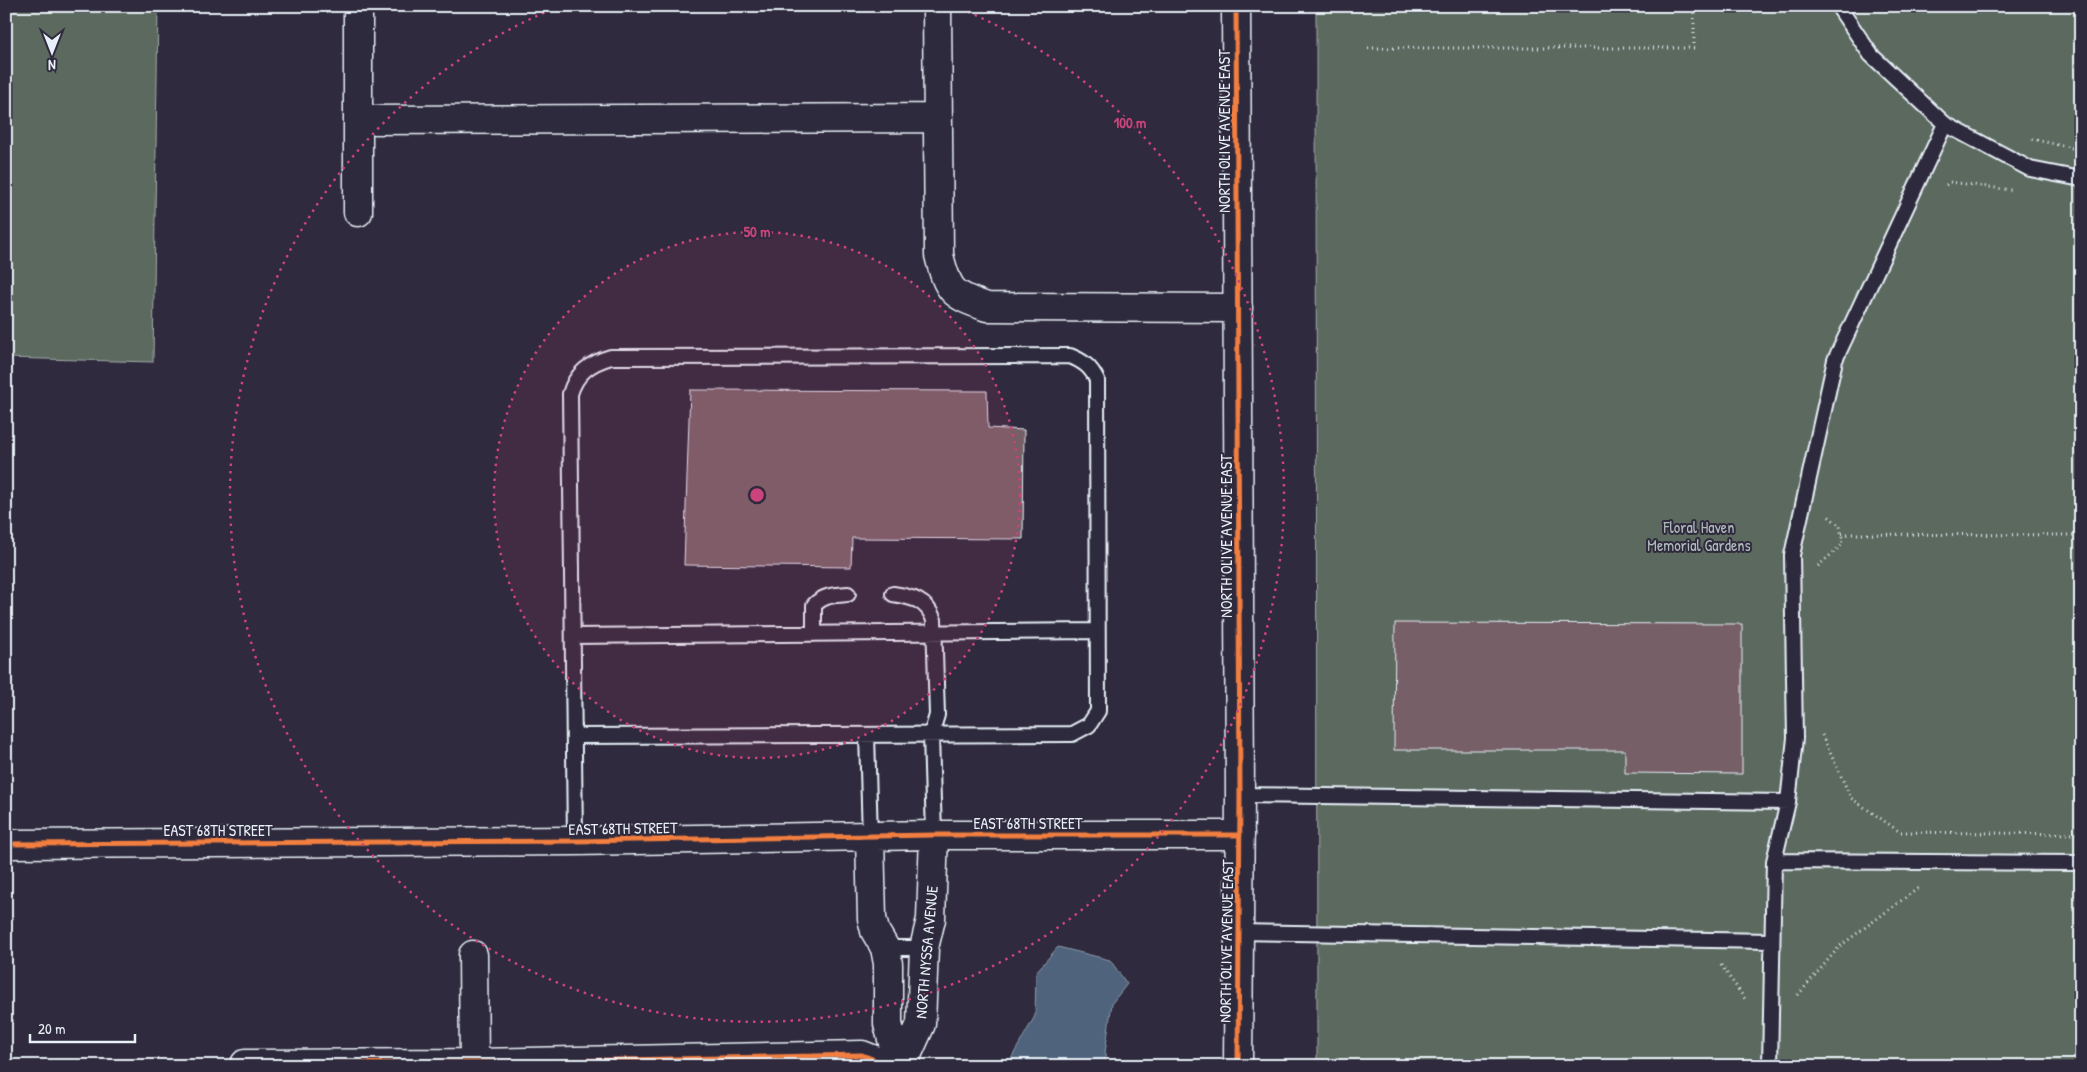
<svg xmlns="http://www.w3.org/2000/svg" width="2087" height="1072" viewBox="0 0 2087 1072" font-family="'Patrick Hand',sans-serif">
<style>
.green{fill:#5c695f;stroke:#a2adac}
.water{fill:#50647b;stroke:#8d9cad}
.building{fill:#765e66;stroke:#e8f1f8}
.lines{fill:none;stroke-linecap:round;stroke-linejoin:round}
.lane-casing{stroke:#e8f1f8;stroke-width:18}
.street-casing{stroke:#e8f1f8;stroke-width:31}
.secondary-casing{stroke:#e8f1f8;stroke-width:31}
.path{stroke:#e8f1f8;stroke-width:3;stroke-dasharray:1 4;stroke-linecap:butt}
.lane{stroke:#2f2a3d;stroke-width:14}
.street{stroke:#2f2a3d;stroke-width:28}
.secondary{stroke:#2f2a3d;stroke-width:28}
.cycleway-casing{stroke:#2f2a3d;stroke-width:8}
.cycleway{stroke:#f27e40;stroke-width:5}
.ring{fill:none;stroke:#ca437a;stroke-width:2.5;stroke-dasharray:2.5 5}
.labels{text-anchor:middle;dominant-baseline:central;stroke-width:4;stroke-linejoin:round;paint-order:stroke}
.street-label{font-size:16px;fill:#e8f1f8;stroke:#2f2a3d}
.park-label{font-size:16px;fill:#b0bbbb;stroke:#2f2a3d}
.centre{fill:#ca437a;stroke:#2f2a3d;stroke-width:2.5}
.ring-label{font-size:15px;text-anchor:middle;font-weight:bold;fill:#ca437a;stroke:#2f2a3d;stroke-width:4;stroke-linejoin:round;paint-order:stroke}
</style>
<rect width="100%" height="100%" fill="#2f2a3d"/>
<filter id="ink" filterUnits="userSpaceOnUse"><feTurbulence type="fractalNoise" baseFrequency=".02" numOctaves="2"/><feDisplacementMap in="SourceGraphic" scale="10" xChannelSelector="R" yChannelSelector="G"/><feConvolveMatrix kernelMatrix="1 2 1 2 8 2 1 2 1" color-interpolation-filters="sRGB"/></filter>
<g filter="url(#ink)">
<path class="green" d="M6,6H158L153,362L6,358Z
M1316,6H2081V1066H1317Z"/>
<path class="water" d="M1058,947L1110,960L1127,984L1112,1003L1105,1053L1106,1066H1007L1035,1016L1036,972Z"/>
<path class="building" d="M690,390L987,391L988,428L1024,430L1023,539L852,538L851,567L684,565Z
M1395,623L1742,624V774L1625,773V750H1394Z"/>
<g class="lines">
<g class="lane-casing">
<path id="lane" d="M1838,6L1871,55L1945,124L2030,169L2081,179
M893,594C912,597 927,600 934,620L937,715L931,735L934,835
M814,634V605C824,595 834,595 848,594
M573,636L1097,631
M867,735L870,837
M574,736L1072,734L1089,725L1098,711L1097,380C1091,367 1083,361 1070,356L611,357C590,363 576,373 570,394L575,841
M1240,795L1788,802
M1774,861L2081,863
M1238,932L1771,941
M885,948H924
M1770,1066L1774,861L1788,802L1795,738L1792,555L1835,360L1945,124"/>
</g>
<g class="street-casing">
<path id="street" d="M358,6V212
M937,6L939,255C948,292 952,295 987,307L1238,308
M358,120L938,118
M870,837L872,918L875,931L885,948L888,964V1024L899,1066
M6,844L575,841L934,835H1240
M473,955L474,1066
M245,1064L474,1063L862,1055L890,1066
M902,1066L921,1024L924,948L931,919L934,835"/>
</g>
<g class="secondary-casing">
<path id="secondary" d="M1236,6L1240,795L1238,1066"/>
</g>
<path class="path" d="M1368,48H1694V6
M2032,139L2081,150
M1946,185L1950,182L2011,190
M1842,534L2081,535
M1818,566L1843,544L1840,526L1827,515
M1822,735L1851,798L1900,832L2081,834
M1721,965L1745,999
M1798,995L1840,946L1917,889H1920"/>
<use href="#lane" class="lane"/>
<use href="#street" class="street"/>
<use href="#secondary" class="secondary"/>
<g class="cycleway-casing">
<path id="cycleway" d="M1236,6L1240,795L1238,1066
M6,844L575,841L934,835H1240
M245,1064L474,1063L862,1055L890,1066"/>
</g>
<use href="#cycleway" class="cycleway"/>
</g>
</g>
<circle cx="757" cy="495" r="263" fill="#ca437a" fill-opacity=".12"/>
<g class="ring">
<circle cx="757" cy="495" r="263"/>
<path d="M954 6A527 527 0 1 1 560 6"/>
</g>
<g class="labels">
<g class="street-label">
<text transform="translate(1224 131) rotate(-90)">NORTH OLIVE AVENUE EAST</text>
<text transform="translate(1226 536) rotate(-90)">NORTH OLIVE AVENUE EAST</text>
<text x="1028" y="823">EAST 68TH STREET</text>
<text transform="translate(623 828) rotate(-1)">EAST 68TH STREET</text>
<text x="218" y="830">EAST 68TH STREET</text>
<text transform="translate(1226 941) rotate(-89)">NORTH OLIVE AVENUE EAST</text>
<text transform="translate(926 952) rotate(-85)">NORTH NYSSA AVENUE</text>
</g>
<g class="park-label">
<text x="1699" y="527">Floral Haven<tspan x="1699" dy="18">Memorial Gardens</tspan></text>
</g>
</g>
<circle cx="757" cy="495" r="8" class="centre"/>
<g class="ring-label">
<text x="1130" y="128">100 m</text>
<text x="757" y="237">50 m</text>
</g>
<rect width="2087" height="1072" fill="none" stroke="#2f2a3d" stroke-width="25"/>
<rect x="12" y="12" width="2062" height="1047" fill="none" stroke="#e8f1f8" stroke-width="2" filter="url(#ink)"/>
<g transform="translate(52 52) rotate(180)" stroke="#2f2a3d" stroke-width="4" paint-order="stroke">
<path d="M0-4L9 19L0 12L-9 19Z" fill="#e8f1f8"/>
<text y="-8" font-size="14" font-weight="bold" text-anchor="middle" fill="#e8f1f8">N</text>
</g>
<path d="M30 1034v8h105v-8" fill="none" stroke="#e8f1f8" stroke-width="2.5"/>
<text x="38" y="1034" font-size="15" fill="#e8f1f8" stroke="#2f2a3d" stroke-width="4" paint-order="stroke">20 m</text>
</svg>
